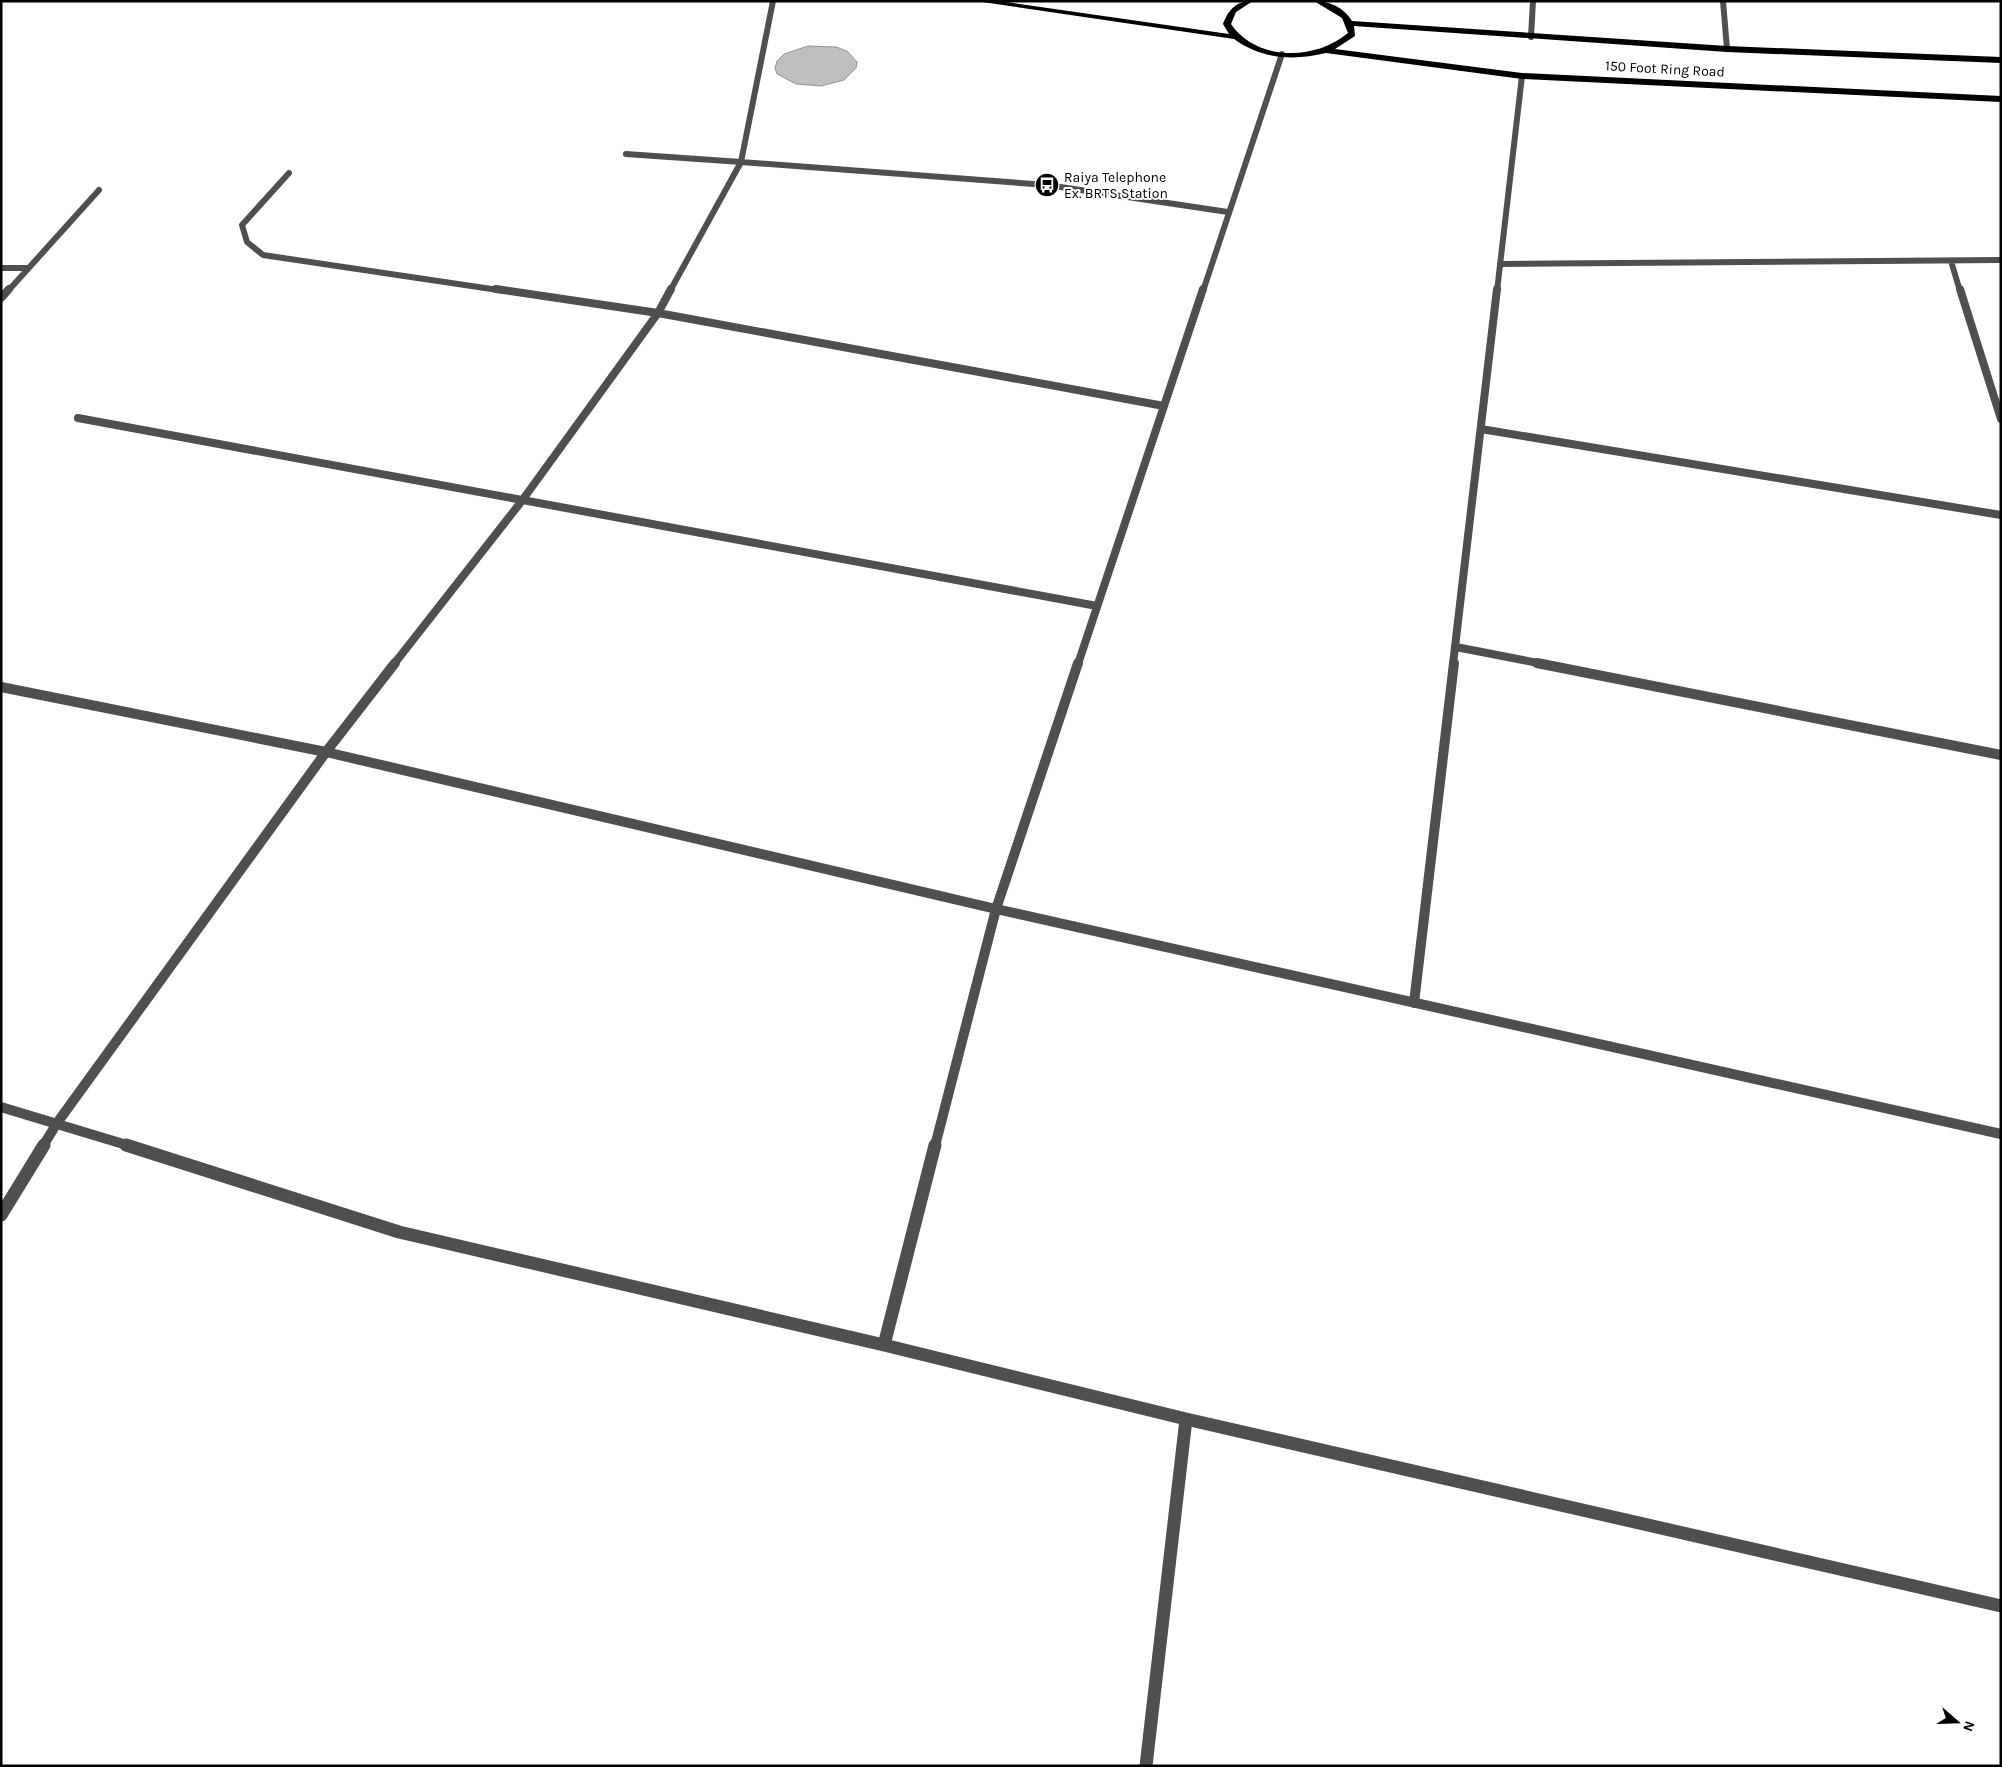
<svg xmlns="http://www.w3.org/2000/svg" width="2002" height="1767" viewBox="0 0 2002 1767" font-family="Karla,sans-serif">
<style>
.building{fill:#bfbfbf;stroke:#939393}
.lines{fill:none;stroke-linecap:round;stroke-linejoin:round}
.street-far3{stroke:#4f4f4f;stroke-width:6}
.street-far2{stroke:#4f4f4f;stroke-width:8}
.street-far1{stroke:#4f4f4f;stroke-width:10}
.street{stroke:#4f4f4f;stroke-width:13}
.highway{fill:#000;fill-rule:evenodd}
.labels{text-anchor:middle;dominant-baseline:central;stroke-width:4;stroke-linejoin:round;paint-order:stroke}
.far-street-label{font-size:14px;fill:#000;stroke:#fff}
.far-poi-label{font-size:14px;fill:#000;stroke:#fff;text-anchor:start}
</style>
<rect width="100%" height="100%" fill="#fff"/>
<path class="building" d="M808,46L836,47L847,51L857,62L856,68L844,80L821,86L796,84L777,74L775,68L777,61L784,54Z"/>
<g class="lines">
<path class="street-far3" d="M1723,1L1727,49
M1531,37L1533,1
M626,154L741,162L773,1
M289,173L242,225L247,242L263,255L505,291
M1951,261L1960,291
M1500,264L2001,260
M1,268H28
M8,291L99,190
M670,291L741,162L1047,185L1228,212
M1203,291L1282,54
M1497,291L1522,76"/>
<path class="street-far2" d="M496,289L658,313L1164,406
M1960,289L2001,419
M1,298L9,289
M78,418L1097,606
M1481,429L2001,515
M1456,647L1543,664
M394,664L521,502L658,313L671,289
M1078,664L1203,289
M1453,664L1497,289"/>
<path class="street-far1" d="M1537,663L2001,755
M1,687L326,752L996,909L2001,1134
M1414,1003L1454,663
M1,1107L130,1146
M43,1146L57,1123L326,752L395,663
M935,1146L996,909L1078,663"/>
<path class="street" d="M126,1145L399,1232L884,1345L1186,1419L2001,1606
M1,1215L44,1145
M884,1345L935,1145
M1146,1766L1186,1419"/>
<path class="highway" d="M976,1H999L1229,34L1223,24C1229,9 1236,1 1253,1L1236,12L1231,24C1256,61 1315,61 1348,33L1342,18L1314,1C1330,1 1343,7 1352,21L1727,46L2001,57V63L1727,52L1354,26L1355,36L1335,49L1522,73L2001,96V102L1522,79L1326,53C1294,61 1261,59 1234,39Z"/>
</g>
<defs>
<g id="bus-disc" transform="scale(1.25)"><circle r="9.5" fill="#000" stroke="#fff"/><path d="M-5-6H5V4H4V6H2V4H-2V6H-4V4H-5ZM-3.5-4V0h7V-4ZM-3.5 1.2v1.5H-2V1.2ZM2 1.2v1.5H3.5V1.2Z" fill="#fff"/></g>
</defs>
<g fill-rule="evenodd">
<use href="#bus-disc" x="1047" y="185"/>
</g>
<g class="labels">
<g class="far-street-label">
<text transform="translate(1665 69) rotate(3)">150 Foot Ring Road</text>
</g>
<g class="far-poi-label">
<text x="1064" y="177">Raiya Telephone<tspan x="1064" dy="16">Ex. BRTS Station</tspan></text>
</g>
</g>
<rect width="2002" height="1767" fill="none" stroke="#000000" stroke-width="5"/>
<g transform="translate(1957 1722) rotate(110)" stroke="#ffffff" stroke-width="4" paint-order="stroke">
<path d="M0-4L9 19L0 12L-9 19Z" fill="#000000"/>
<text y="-8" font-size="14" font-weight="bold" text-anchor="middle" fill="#000000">N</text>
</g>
</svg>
